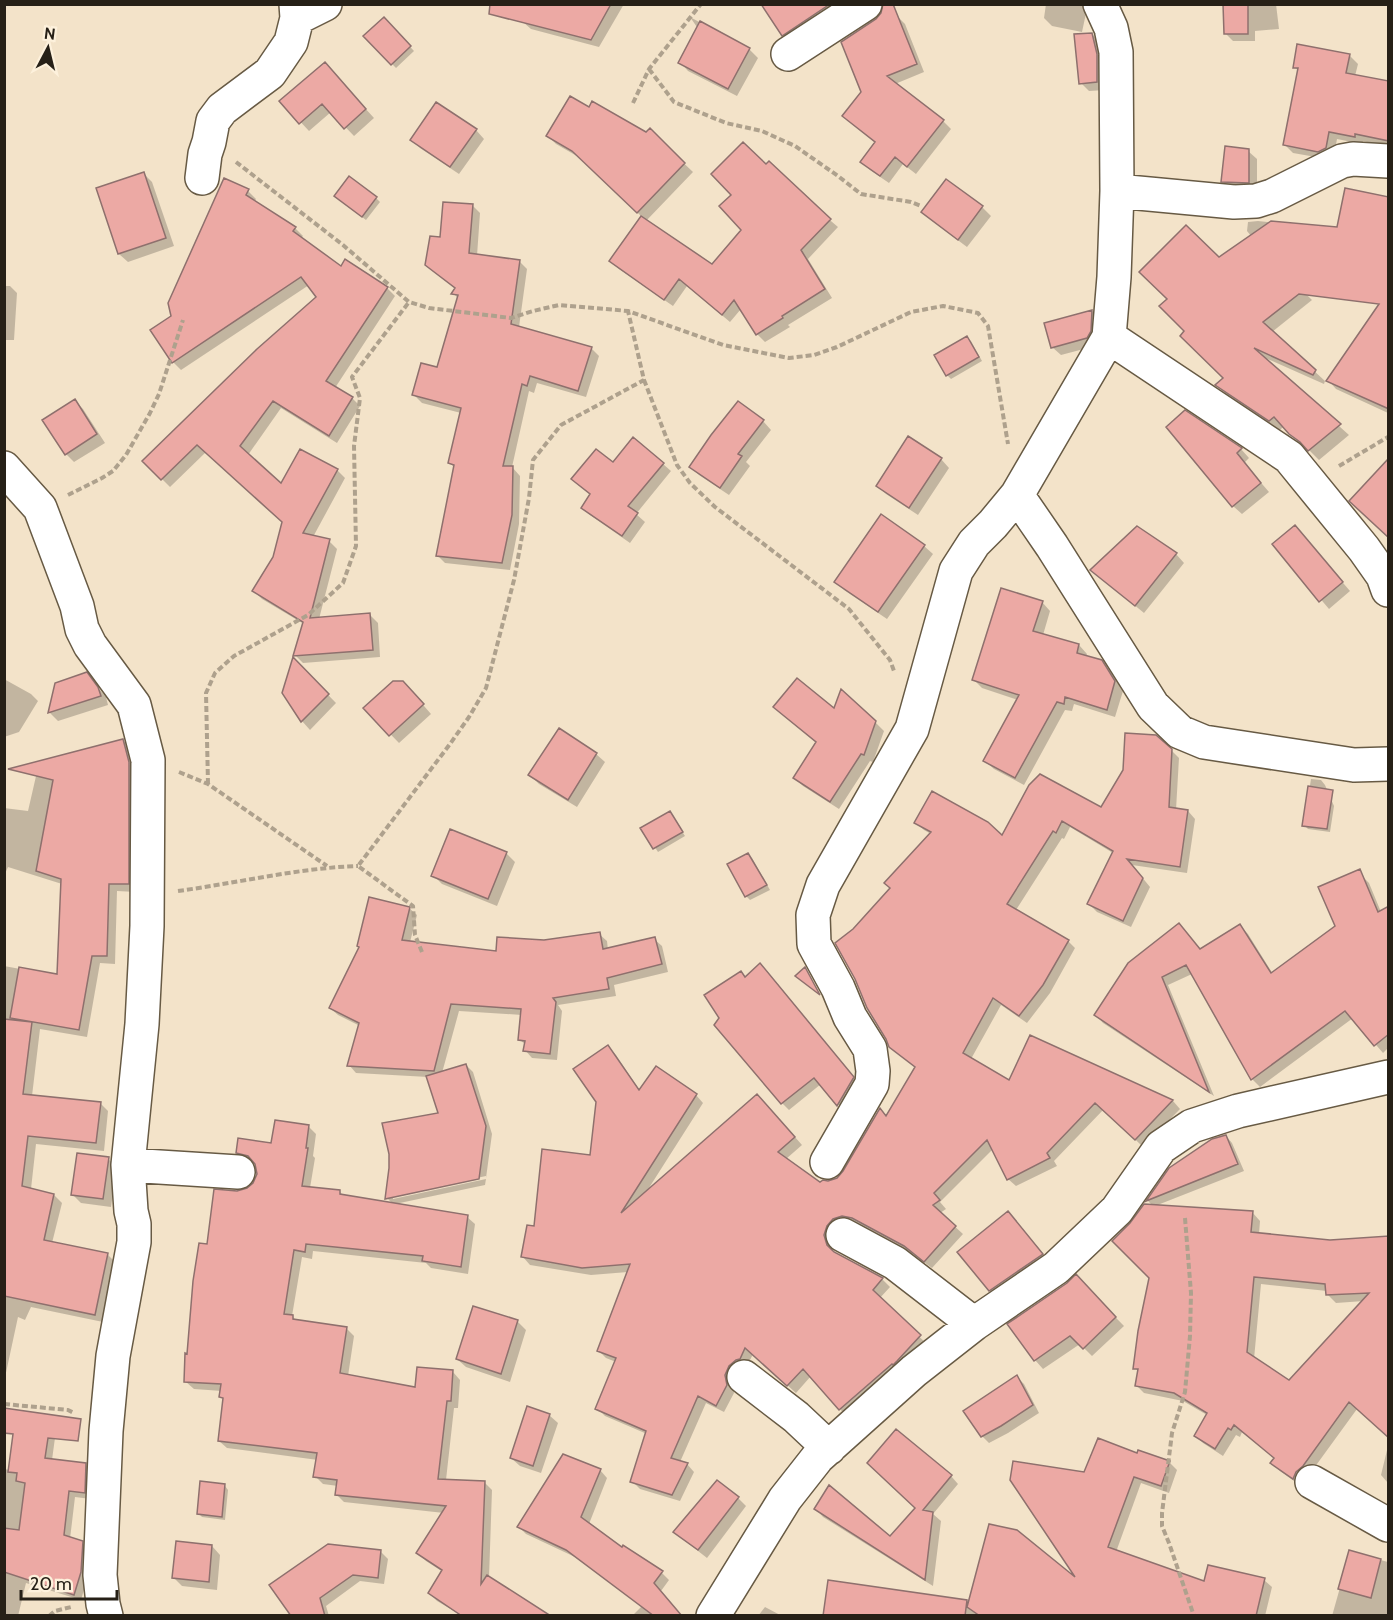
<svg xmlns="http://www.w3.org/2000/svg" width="1393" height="1620" viewBox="0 0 1393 1620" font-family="Cabin,sans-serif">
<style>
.shadow{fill:#0003;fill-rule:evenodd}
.building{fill:#eca9a4;stroke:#8e706d;stroke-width:1.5;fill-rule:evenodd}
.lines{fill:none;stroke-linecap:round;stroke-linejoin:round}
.minor-casing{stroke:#675a44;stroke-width:36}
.path{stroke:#aea18d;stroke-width:4;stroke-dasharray:6 3;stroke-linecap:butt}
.minor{stroke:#fff;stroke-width:33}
</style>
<rect width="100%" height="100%" fill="#f3e3c9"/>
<path class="shadow" d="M528,4H624L599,47L531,29L523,22Z
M767,4H851L792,43L783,35Z
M1046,4H1088L1082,32L1052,26L1044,18Z
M1225,4H1276L1279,29L1255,31V41H1233L1225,33Z
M897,16L905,24L924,72L895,84L943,121L951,129L916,174L903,164L889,183L870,170L862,162L876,143L844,116L863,92L877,20Z
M690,17L749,49L758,58L737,96L688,71L680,62L710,46Z
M384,19L414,51L396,68L365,36Z
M1092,34L1100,43L1105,90L1089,91L1081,83Z
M1298,45L1350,56L1358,64L1355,76L1388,82V147L1363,141L1362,144L1337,139L1334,156L1327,159L1293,153L1285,145L1299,71L1294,67Z
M333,73L374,118L354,136L331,112L309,131L281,101Z
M590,109L647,134L650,131L693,172L646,221L712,266L743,230L766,166L838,227L808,259L832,298L788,325L790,327L765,342L757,334L741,309L730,322L687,286L673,306L619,269L611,261L642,217L582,159L556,144L548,136Z
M476,130L484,139L459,174L420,148L412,139Z
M1248,151L1257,159V190H1231L1223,181Z
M144,174L152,182L174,246L128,262L119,254L98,189Z
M946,181L982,207L991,216L967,247L931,220L923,212Z
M248,191L256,199L255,201L295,228L303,236L301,238L341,268L345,261L387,288L395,296L335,388L352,398L360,406L337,443L281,408L248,455L282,486L337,470L345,478L313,537L329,541L337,549L319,619L370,615L378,623L380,657L303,663L295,655L304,624L262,599L254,591L274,558L283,522L206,452L170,487L144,461L318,297L309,285L181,370L173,362V317Z
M376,198L380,202L366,220L340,200Z
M1388,198L1303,291L1312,300L1272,332L1325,381L1324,384L1261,356L1349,435L1319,460L1309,450L1300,444L1284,426L1280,430L1227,395L1217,385L1226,378L1219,259L1251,236L1247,231L1248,222L1258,221L1339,229Z
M472,205L480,213L477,256L519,261L527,269L519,327L591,348L599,356L586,397L537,383L534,393L529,391L512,467L520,476L519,524L510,570L445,563L437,555L455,468L450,463L461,413L422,403L414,395L438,369L459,299L453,293L456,289L426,264L441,239Z
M4,286H10L17,293L14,340H4Z
M1092,311L1100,320L1095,346L1061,355L1052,347L1046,324Z
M1388,320V413L1336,389L1328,380Z
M967,338L971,341L982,361L951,379L947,375Z
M75,401L83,409L105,443L74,462L66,454Z
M1185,412L1241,449L1249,458L1244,463L1269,492L1242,514L1233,506Z
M763,421L771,430L746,462L750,466L729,495L699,475L691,467Z
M941,459L949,468L918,515L886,494L878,486Z
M613,464H663L671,471L636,514L645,522L630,543L590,515L582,508Z
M1295,527L1350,591L1329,609L1274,544Z
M924,546L933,554L887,619L844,590L836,581Z
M1176,554L1184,563L1144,613L1092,570Z
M1042,602L1050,611L1043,635L1079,645L1087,654L1086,657L1101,662L1110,671L1123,691L1115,717L1074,704L1072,711L1065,710L1024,785L994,769L985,761L1018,700L982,688L974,680Z
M294,660L336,703L310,730L302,721L284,693Z
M86,674L106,697L108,705L58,721L50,713L56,684Z
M4,679L31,694L38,701L19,732L4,737Z
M411,691L431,714L399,743L365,708Z
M835,710L875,722L884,731L873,762L870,761L839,809L803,786L795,778L817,743L783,715Z
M559,730L596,754L605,762L577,807L539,784L530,775Z
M123,740L131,749L136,892L117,891L115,964L100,963L87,1037L40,1029L32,1096L100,1103L108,1111L104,1151L36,1144L31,1189L54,1195L62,1203L52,1243L107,1254L115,1262L103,1322L31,1307L25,1320L18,1317L4,1382V966L59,976L62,884L8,867L4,876V808L28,811L39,763Z
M1171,750L1179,758L1176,810L1188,811L1195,819L1187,873L1132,865L1150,887L1131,927L1097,912L1089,904L1113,853L1070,827L1064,839L1062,838L1016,910L1068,941L1075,948L1050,993L1027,1023L1001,1005L971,1059L1010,1082L1031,1037L1173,1101L1180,1109L1143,1147L1104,1109L1054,1161L1057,1166L1016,1186L1008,1179L993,1149L940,1202L946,1209L940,1213L963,1234L932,1268L913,1254L861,1226L850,1223L831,1244L834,1253L882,1279L890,1287L879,1299L927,1344L847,1417L811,1376L796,1393L753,1354L747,1366L732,1384L734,1393L724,1412L706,1403L680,1462L687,1464L694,1472L680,1501L640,1489L632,1481L647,1434L605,1416L597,1408L616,1362L606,1358L599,1351L628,1272L591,1275L530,1265L523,1257L535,1228L591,1156L608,1047L616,1055L640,1091L696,1095L703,1103L647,1191L765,1103L802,1145L786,1159L821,1184L837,1180L887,1118L916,1068L854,930L892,889L931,834L924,830L916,823L1003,837L1102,809Z
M1311,779L1321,780L1325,785L1334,806L1330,832L1308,829L1304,825Z
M670,813L685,836L658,852L643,829Z
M506,853L515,862L497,906L442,884L433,875Z
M748,855L752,858L770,890L750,900L746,896Z
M1361,875L1369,883L1381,912L1388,908V1048L1383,1053L1353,1018L1260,1087L1252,1079L1192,974L1168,985L1214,1096L1103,1023L1096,1015L1240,926L1248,934L1273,974L1337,927Z
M409,908L417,915L410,942L497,953L544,942L599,934L607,941L608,950L654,939L662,946L668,972L614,985L616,996L558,1005L562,1011L557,1060L532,1058L525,1050L526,1045L520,1040L522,1015L459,1011L442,1073L466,1065L473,1072L492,1134L486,1178V1176L393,1196V1199L486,1179L485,1185L395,1204L467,1217L475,1224L468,1274L431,1268L426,1263L313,1251L312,1259L302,1257L292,1316L297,1321L346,1328L354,1336L348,1376L416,1389L453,1372L460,1380L458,1408H454L446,1480L484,1482L492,1490L489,1578L546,1616H458L459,1614L437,1601L429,1593L443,1572L426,1561L418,1553L444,1513L344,1502L337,1495L338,1486L323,1484L315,1476L318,1460L227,1448L219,1441L224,1400L221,1397L222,1391L194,1389L186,1382L189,1355L208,1246L238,1192L248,1190L255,1184L258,1174L256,1163L245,1160L238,1153L272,1144L309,1127L316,1134L313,1156L315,1158L310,1188L339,1191L344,1196L393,1204L387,1198L440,1114L428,1077L356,1073L349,1065L360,1026L338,1015L330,1008Z
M767,971L860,1085L845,1112L821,1084L789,1110L782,1103L721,1018L746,978Z
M1226,1136L1232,1143L1244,1171L1155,1206L1252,1212L1260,1221L1259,1234L1330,1241L1388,1238L1357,1409L1301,1486L1280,1471L1272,1463L1276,1459L1242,1432L1240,1437L1236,1435L1223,1456L1203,1443L1195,1435L1207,1415L1183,1401L1144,1393L1136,1385L1139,1372L1135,1368L1151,1278L1153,1206L1148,1201L1170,1169ZM1261,1284L1327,1291L1328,1295L1336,1303L1364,1301L1290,1382L1254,1359Z
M108,1159L117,1167L111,1207L81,1203L72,1194Z
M1016,1221L1051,1263L999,1298L990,1290Z
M1076,1277L1124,1326L1092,1356L1080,1344L1043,1369L1035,1360Z
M517,1321L526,1330L510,1382L466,1367L457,1359Z
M1017,1377L1024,1384L1039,1413L1008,1433L989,1443L982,1436Z
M549,1415L558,1423L541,1473L520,1466L511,1458Z
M57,1423L52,1460L85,1464L92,1471L91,1499L75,1497L70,1539L82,1543L89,1549L87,1579L81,1600L26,1583L18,1616H4V1469L10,1470Z
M1388,1446V1483L1381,1475Z
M1138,1455L1169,1462L1177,1470L1169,1493L1141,1483L1116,1552L1205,1583L1264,1580L1272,1587L1265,1616H824L830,1582L969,1602L1079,1584L1085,1473Z
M600,1470L607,1478L589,1524L623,1549L624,1548L662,1573L669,1580L661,1591L681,1616H632L642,1606L575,1557L526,1534L519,1527Z
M951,1476L958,1484L933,1514L941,1521L933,1586L823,1517L816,1509L890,1538Z
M225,1486L228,1490L225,1520L202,1517L198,1513Z
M738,1498L746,1506L707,1558L684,1540L676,1532Z
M212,1546L220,1555L217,1590L182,1586L174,1578Z
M380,1551L388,1559L384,1584L360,1581L326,1606L329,1616H292Z
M1350,1552L1388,1562V1616H1332Z
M765,1607L782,1616H758Z"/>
<path class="building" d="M490,4H611L591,40L489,14Z
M761,4H830L782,36Z
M883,4H893L917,64L887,76L944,120L907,167L895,157L880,176L860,162L875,142L842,116L861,92L841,42L876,19L881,13Z
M1223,4H1248V34H1224Z
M384,17L411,46L391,65L363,36Z
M700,21L750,48L728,89L678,63Z
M1092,33L1097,54V82L1079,84L1074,34Z
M1297,44L1350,54L1346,73L1389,81V141L1355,134V137L1329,132L1326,148L1318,152L1283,145L1298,68H1293Z
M325,62L366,109L344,129L322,104L299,124L279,101Z
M570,96L589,107L592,101L646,132L650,128L685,163L637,213L572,151L546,136Z
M436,102L477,129L450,167L410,140Z
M743,142L766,164L769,161L831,219L801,250L825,289L782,316L783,318L756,335L734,300L722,315L679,279L664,300L609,261L641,216L712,264L741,230L719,206L731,195L711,174Z
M1225,146L1249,149V183L1221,182Z
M144,172L166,238L118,254L96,188Z
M349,176L377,197L362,217L334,196Z
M224,178L249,189L246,195L296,227L293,231L341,266L345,259L388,287L326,381L353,397L329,436L273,401L240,446L281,483L300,449L338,469L303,533L330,539L310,618L370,613L373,650L293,656L303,622L252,591L273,557L282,522L197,445L161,480L142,461L257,349L316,297L301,277L172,363L150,330L171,316L168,303Z
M946,179L983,206L958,240L921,212Z
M1345,188L1389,197V409L1326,381L1379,304L1299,294L1263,322L1316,370L1313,375L1254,348L1341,424L1308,451L1300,442L1289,434L1274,417L1269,421L1215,385L1223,378L1180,336L1184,331L1159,306L1167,299L1139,272L1186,225L1219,257L1271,221L1337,227Z
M443,202L473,204L469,253L520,260L511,324L592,347L578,391L530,376L527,386L522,384L503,466H513L512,515L502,563L436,556L454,465L448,463L461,408L412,395L421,363L437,367L458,295L451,294L455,288L425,265L430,236L440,237Z
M1092,310L1091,331L1087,338L1051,348L1044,323Z
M967,336L979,357L946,376L934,355Z
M75,399L97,434L65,455L42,420Z
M738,401L764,420L738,454L742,456L720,488L689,467L711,435Z
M1185,410L1242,448L1237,453L1261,483L1232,507L1166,427Z
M908,436L942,458L909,508L876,486Z
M633,437L664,463L628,506L638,513L622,536L581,508L590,494L571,479L596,449L613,462Z
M1389,458V538L1349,501Z
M881,514L925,545L878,612L834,582Z
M1295,525L1343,582L1319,602L1272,544Z
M1137,526L1177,553L1135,606L1090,570Z
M1001,588L1043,601L1033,631L1079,644L1077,653L1102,660L1115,681L1107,710L1065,697L1064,704L1057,702L1015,778L983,761L1019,695L972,680Z
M293,657L329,694L301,722L282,693Z
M87,672L98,687L101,696L48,713L55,683Z
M797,678L834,708L841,689L876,721L864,755L861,754L830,802L793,778L816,742L773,707Z
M393,681H403L424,704L389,736L363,708Z
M559,728L597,753L568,800L528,775Z
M1125,733L1156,735L1172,749L1169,807L1188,810L1180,867L1127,859L1143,878L1123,921L1087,904L1113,851L1062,821L1056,833L1053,831L1007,904L1069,940L1043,985L1019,1016L993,998L963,1053L1009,1080L1030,1035L1173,1100L1135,1140L1095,1103L1047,1153L1050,1158L1007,1180L987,1140L934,1193L940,1200L933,1205L956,1226L924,1262L904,1246L852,1218L842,1216L833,1219L827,1226L824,1235L827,1245L834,1252L883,1278L873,1290L921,1335L897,1361L893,1365L892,1364L839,1410L803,1369L787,1386L745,1348L740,1359L736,1360L729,1366L725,1375L727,1385L716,1406L698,1396L671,1458L688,1463L672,1495L630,1482L646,1431L595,1409L616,1358L597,1351L630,1264L582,1268L521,1257L527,1225L534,1226L542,1149L590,1155L596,1102L573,1069L608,1045L639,1090L656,1066L697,1094L621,1213L757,1094L795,1137L778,1152L820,1182L823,1180L828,1181L837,1178L843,1171L880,1108L886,1116L915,1067L889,1047L886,1039L867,1008L855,979L835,943L853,929L890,888L884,883L931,832L914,823L932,791L988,822L1002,835L1029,785L1040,774L1101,807L1123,770Z
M123,739L129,762V884H109L107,956H92L79,1030L10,1018L19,967L57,974L61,879L36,871L53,780L8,769Z
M1308,786L1333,790L1327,829L1302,826Z
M670,811L683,832L653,849L640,828Z
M450,829L507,852L488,899L431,876Z
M748,853L767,885L745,897L727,864Z
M1360,869L1378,912L1389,906V1034L1374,1046L1345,1011L1251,1080L1186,965L1162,977L1209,1092L1094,1015L1128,963L1179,923L1200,949L1240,924L1271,973L1335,926L1318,887Z
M369,897L410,907L402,940L496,951L497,937L544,940L600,932L603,949L655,937L662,964L607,978L609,989L553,998L556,1002L550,1054L523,1051L525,1041L518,1040L521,1009L451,1004L434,1071L347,1066L359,1023L329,1008L359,947L357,946Z
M760,963L854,1077L837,1106L814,1078L781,1104L714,1025L719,1018L704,995L741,971L745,977Z
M805,967L820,995L795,976Z
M4,1019L32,1022L23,1094L101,1102L96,1143L28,1136L22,1186L54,1194L44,1240L108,1253L95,1315L4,1296Z
M466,1064L486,1126L479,1179L385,1199L389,1168V1154L382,1123L438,1113L426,1076Z
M275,1120L309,1125L306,1148H308L302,1186L340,1190V1194L468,1215L461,1267L422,1261L423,1256L306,1244L305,1252L294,1250L284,1314L293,1315V1319L347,1327L340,1373L415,1387L417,1367L453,1370L451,1401H447L438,1479L485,1481L481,1584L487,1575L551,1616H462L428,1593L442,1570L416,1553L446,1506L335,1495L337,1480L313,1477L317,1453L218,1441L223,1398L219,1397L221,1384L184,1382L185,1353L187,1354L193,1281L199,1243L207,1244L214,1189L237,1191L247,1188L253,1183L257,1174L255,1164L248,1156L236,1153L238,1138L271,1143Z
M1226,1135L1238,1164L1146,1201L1169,1168L1212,1139Z
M77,1153L109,1157L103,1199L71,1195Z
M1144,1204L1253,1211L1251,1232L1330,1240L1389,1236V1438L1349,1402L1303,1466L1296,1472L1293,1479L1270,1463L1274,1458L1234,1425L1231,1430L1228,1428L1215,1449L1194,1436L1207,1413L1174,1393L1135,1386L1138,1369H1133L1138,1331L1149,1278L1112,1241L1130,1223ZM1254,1277L1325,1284L1326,1295L1369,1293L1289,1380L1247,1352Z
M1008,1211L1043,1254L989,1291L957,1252Z
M1076,1274L1116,1317L1083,1349L1070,1336L1034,1361L1007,1324L1067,1283Z
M473,1306L518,1320L501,1374L456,1359Z
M1017,1375L1033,1405L1001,1426L981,1437L963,1411Z
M527,1406L550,1414L533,1466L510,1458Z
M4,1408L81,1419L78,1441L48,1438L45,1458L86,1463L85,1493L69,1491L64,1535L83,1541L81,1572L74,1595L4,1572V1528L19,1530L25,1483L16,1481L17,1473L8,1472L13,1434L4,1433Z
M896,1429L952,1475L923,1510L933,1512L925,1580L814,1509L829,1485L890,1536L915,1508L867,1463Z
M1098,1438L1137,1453L1138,1450L1170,1461L1161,1486L1134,1477L1108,1547L1204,1581L1208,1565L1265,1578L1256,1616H980L967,1607L989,1524L1017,1530L1075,1577L1010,1480L1013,1461L1084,1472Z
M563,1454L601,1469L581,1517L622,1547L623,1545L663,1571L654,1583L682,1616H654L566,1550L517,1527Z
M717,1480L739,1497L698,1550L673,1532Z
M200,1481L225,1484L222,1517L197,1514Z
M176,1541L212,1545L209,1582L172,1578Z
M328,1544L381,1550L378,1578L353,1575L320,1598L325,1616H291L269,1585Z
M1349,1550L1381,1559L1371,1598L1338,1589Z
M828,1580L967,1600L965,1616H823Z"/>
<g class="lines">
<g class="minor-casing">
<path id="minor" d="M1100,4L1111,28L1116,52L1117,191L1114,277L1109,337L1289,457L1364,549L1383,576L1388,590
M297,18L325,4
M788,54L865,4
M202,178L205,154L209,142L213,121L222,109L270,73L291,42L297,18L296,4
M1117,191L1234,202L1256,201L1272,196L1342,161L1353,159L1388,161
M1109,337L1017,495L1052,546L1153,706L1180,732L1204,742L1354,765L1388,764
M4,468L40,508L77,606L82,629L90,645L134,705L148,760L147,926L142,1024L128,1165L131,1211L134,1224V1242L113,1356L106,1431L100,1575L103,1604L106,1616
M827,1162L872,1084L873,1071L870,1049L850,1017L838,988L814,944L813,915L823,885L912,729L956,571L974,543L993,524L1017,495
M128,1165L238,1172
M843,1235L895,1263L974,1324
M744,1377L796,1417L829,1448
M1312,1482L1388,1525
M713,1616L785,1499L818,1457L914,1371L974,1324L1056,1268L1117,1210L1161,1147L1192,1126L1238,1111L1388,1077"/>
</g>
<path class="path" d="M649,69L674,102L726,123L762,131L795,146L838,176L861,194L911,202L921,206
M633,103L649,69L701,4
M236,162L343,245L409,302L429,308L511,318L533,311L559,305L628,311L723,345L789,358L814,355L837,347L911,312L943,306L978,313L988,326L1008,444
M644,380L677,465L690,483L715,507L849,609L890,660L894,671
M1339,466L1388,437
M68,495L102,478L113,471L126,455L150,413L159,394L183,320
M179,772L208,784L327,866
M208,784L206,693L215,673L234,656L308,615L343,583L356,546L354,446L360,398L352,377L409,302
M178,891C238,883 298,868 358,866
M422,952L415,935L413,906L358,866L450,744L469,717L486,688L514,580L529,498L533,460L561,425L644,380L628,311
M1185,1218L1191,1293L1190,1336L1185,1392L1172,1433L1162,1513V1526L1169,1543L1194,1616
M4,1404L68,1410L74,1413
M49,1616L55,1611L71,1607"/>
<use href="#minor" class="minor"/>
</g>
<rect width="1393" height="1620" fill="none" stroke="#262017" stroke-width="12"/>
<g transform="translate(48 48) rotate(7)" stroke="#fdf1dc" stroke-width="4.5" paint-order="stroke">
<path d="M0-4.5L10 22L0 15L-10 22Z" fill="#262017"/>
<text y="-9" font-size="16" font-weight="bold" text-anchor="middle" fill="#262017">N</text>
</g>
<path d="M21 1590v9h96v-9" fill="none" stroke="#262017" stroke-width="3"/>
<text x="30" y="1590" font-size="18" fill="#262017" stroke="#fdf1dc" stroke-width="4.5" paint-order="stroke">20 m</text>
</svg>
